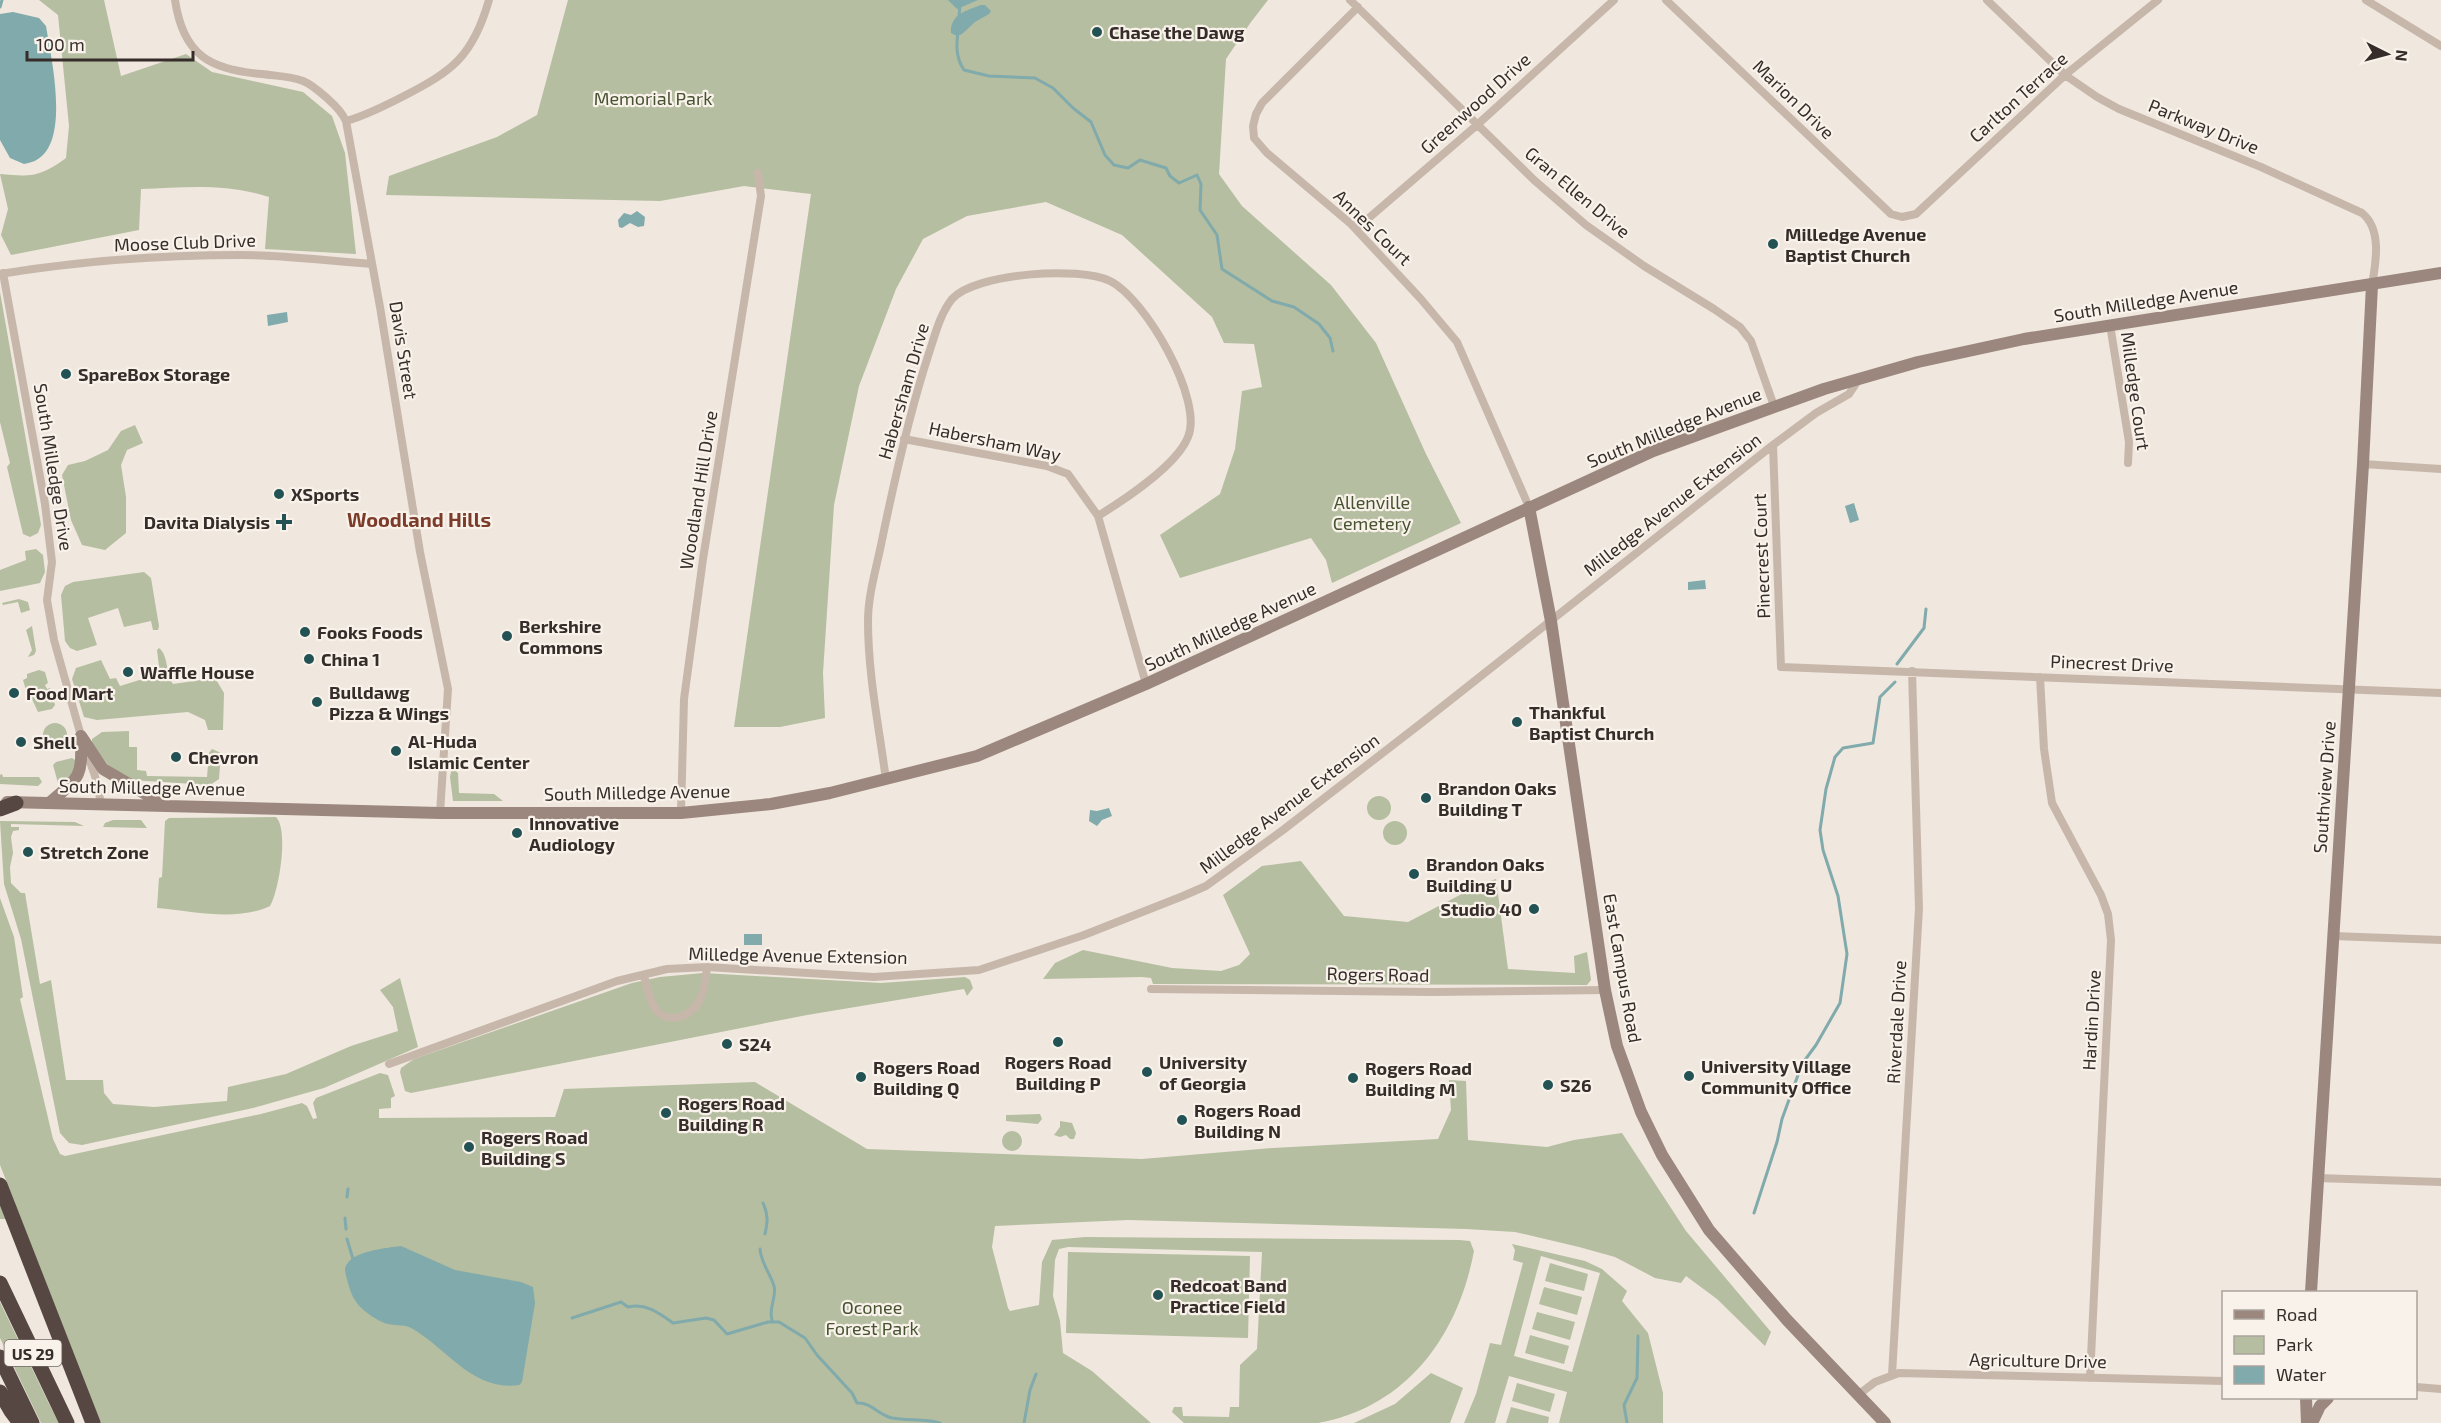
<svg xmlns="http://www.w3.org/2000/svg" width="2441" height="1423" viewBox="0 0 2441 1423" font-family="'Exo 2',sans-serif">
<style>
.green{fill:#b5bea0;fill-rule:evenodd}
.water{fill:#80aaab}
.lines{fill:none;stroke-linecap:round;stroke-linejoin:round}
.stream{stroke:#80aaab;stroke-width:3}
.street{stroke:#c7b7ab;stroke-width:8}
.secondary{stroke:#9b877d;stroke-width:12}
.highway{stroke:#564742;stroke-width:15}
.poi-dot{fill:#235254;stroke:#f8f2ea;stroke-width:2}
.labels{text-anchor:middle;dominant-baseline:central;stroke-width:4.5;stroke-linejoin:round;paint-order:stroke}
.shield{fill:#f8f2ea;stroke:#706864;stroke-width:1.5}
.shield-label{font-size:16px;font-weight:bold;fill:#362d2a}
.poi-label{font-size:18px;font-weight:bold;fill:#362d2a;stroke:#f8f2ea;text-anchor:start}
.street-label{font-size:18px;fill:#362d2a;stroke:#f8f2ea}
.park-label{font-size:18px;fill:#465230;stroke:#f8f2ea}
.neighbourhood-label{font-size:20px;font-weight:bold;fill:#7d3c2a;stroke:#f8f2ea}
</style>
<rect width="100%" height="100%" fill="#f0e7de"/>
<path class="green" d="M39,0H104L121,76L186,54L212,72L303,92L332,116L345,153L356,254L265,249L269,197C227,183 185,187 141,189L139,230L11,255L1,235L8,209L0,174C31,177 40,177 66,158L69,126L58,15Z
M568,0H1268L1251,22L1226,59L1219,174L1242,206L1331,285L1376,343L1426,454L1461,523L1332,583L1326,560L1311,538L1180,578L1160,535L1220,494L1235,449L1242,391L1262,387L1254,344L1224,343L1212,317L1122,235L1046,202L967,216L923,239L896,289L859,386L834,505L823,673L825,718L780,727H734L811,194L744,186L660,201L386,195L389,176L497,137L537,115Z
M0,292L41,525L38,533L30,537L23,534L7,467L10,463L0,422Z
M135,425L143,443L127,450L121,465L126,497V533L105,550L82,545L71,520L62,475L68,465L85,461L108,450L121,431Z
M36,549L43,555L45,572L40,583L0,591V570L26,560L25,551Z
M144,572L151,578L159,626L158,630H153L151,621L124,627L118,608L88,618L97,645L77,651L70,648L65,641L61,595L65,586L73,582Z
M19,599L28,602L30,610L21,613L18,602L3,605L2,603Z
M32,626L36,651L34,655L28,657L32,650L26,630Z
M159,648C169,656 165,673 173,684L215,678L224,693L223,730H208L205,720L188,712L97,720L84,717L72,679L76,668L101,660L110,679L116,678L120,686L146,678L145,672L159,667L157,650Z
M39,670L45,672L48,683L45,685L47,689L50,688L55,705L52,709L38,712L32,699L29,700L23,680L27,678V674Z
M43 735a12 12 0 1 1 24 0a12 12 0 1 1-24 0Z
M129,731V747H137V770L146,771L147,776L207,777L209,753L212,749L221,753L219,779L210,785L131,780L113,772L92,743V739L102,732Z
M72,758L75,760L77,770L61,786L58,783L53,765L56,762Z
M452,767L458,773L459,793L494,794L503,801H453L450,777Z
M2,774L3,777H39L42,782L38,786L0,784V775Z
M1367 808a12 12 0 1 1 24 0a12 12 0 1 1-24 0Z
M276,817C289,830 279,891 270,906C237,922 193,911 157,908L159,878L162,877L165,821L169,818Z
M113,820H141L147,828L103,827L105,823Z
M1383 833a12 12 0 1 1 24 0a12 12 0 1 1-24 0Z
M0,821L75,822L84,826L11,824V827H19V830L13,831L11,837L13,853L10,867L11,883L21,893H25L40,984L51,980L66,1080H103L104,1093L113,1104L154,1107L227,1101L228,1087L286,1074L351,1046L398,1031L393,1007L380,990L400,978L418,1047L324,1088L253,1108L82,1145L69,1143L60,1133L21,939L4,884Z
M1301,861L1344,916L1408,922L1481,884L1496,879L1508,969L1575,973L1574,956L1587,952L1591,980L1587,985L1153,984L1151,978L1142,977L1043,979L1055,963L1083,950L1172,968L1221,971L1239,965L1250,954L1223,895L1262,866Z
M0,898L14,937L23,997L20,999L53,1139L60,1154L65,1156L261,1114L302,1103L307,1106L313,1119L317,1118L313,1103L316,1098L380,1073L388,1075L395,1096L391,1098V1108L379,1109V1118L555,1117L564,1089L755,1082L867,1149L1142,1159L1273,1148L1438,1139L1451,1110L1449,1080L1466,1081L1468,1140L1547,1147L1574,1140L1622,1133L1686,1231L1771,1332L1765,1346L1717,1299L1686,1276L1681,1283L1655,1278L1615,1257L1579,1247L1515,1232L1466,1229L1128,1220L995,1226L992,1247L1008,1308L1010,1311L1039,1305L1042,1262L1052,1240L1085,1237L1459,1240L1470,1241L1474,1251C1458,1336 1407,1407 1318,1423C1304,1423 1289,1423 1276,1423C1245,1423 1215,1423 1184,1423L1172,1412L1174,1407H1182L1183,1416L1229,1417L1230,1407H1239L1240,1365L1257,1349L1262,1252L1068,1247L1059,1249L1055,1260L1053,1296L1060,1321L1063,1353L1092,1371L1151,1423H100L21,1219H0V1205L15,1203L0,1165Z
M703,973L881,983L965,977L970,980L973,988L967,996L964,989L807,1015L411,1093L405,1091L400,1072L401,1068L414,1059L632,983L660,977Z
M1040,1114L1042,1119L1038,1124L1006,1121V1115Z
M1060,1121L1072,1123L1076,1133L1074,1139H1070L1066,1135L1060,1137L1054,1135L1060,1127Z
M1002 1141a10 10 0 1 1 20 0a10 10 0 1 1-20 0Z
M1512,1244L1585,1261L1602,1269L1627,1291L1622,1301L1648,1333L1663,1393V1423H1559L1567,1392L1509,1376L1495,1423H1464L1476,1394L1490,1343L1501,1345L1523,1263L1513,1260L1515,1250ZM1541,1256L1600,1273L1572,1372L1514,1356Z
M1068,1252L1250,1256L1248,1338L1066,1333Z
M1550,1263L1588,1274L1584,1291L1545,1281Z
M1544,1287L1582,1297L1577,1315L1539,1304Z
M0,1302L51,1408L59,1423H41L0,1338Z
M1537,1312L1575,1322L1570,1340L1532,1329Z
M1530,1335L1569,1346L1564,1364L1525,1353Z
M1431,1373L1463,1388L1450,1423H1354L1395,1404Z
M1517,1383L1555,1394L1550,1412L1512,1401Z
M1511,1407L1549,1417L1548,1423H1506Z"/>
<path class="water" d="M948,0H978L957,9Z
M981,5H985L991,11L989,14L975,22L962,34L957,36L951,33C950,14 966,11 981,5Z
M13,12L39,18L46,26C51,57 70,139 38,159C34,162 28,163 24,164L10,158L0,140V14Z
M637,211L645,217L644,226L638,227L630,223L622,228L619,227L618,220L624,213L631,215Z
M287,312L288,322L268,326L267,315Z
M1854,503L1859,520L1850,523L1845,506Z
M1705,580L1706,589L1688,590V582Z
M1109,808L1112,816L1102,820L1097,826L1089,821L1090,810L1097,811Z
M744,934H762V945H744Z
M401,1246L455,1270L521,1282L533,1287L535,1303L522,1382L519,1385C474,1392 447,1349 413,1329C404,1323 391,1327 382,1322C363,1312 353,1303 348,1283C347,1279 345,1273 345,1269C348,1251 387,1248 401,1246Z"/>
<g class="lines">
<path class="stream" d="M957,0L960,4L959,17
M0,7L2,0
M958,32C956,46 956,58 964,70L989,76L1035,78L1053,88L1073,108L1091,122L1105,155L1114,165L1128,168L1140,160L1166,168L1170,176L1179,183L1197,175L1201,184L1200,210L1217,235L1222,269L1272,301L1294,307L1319,324L1330,338L1333,351
M1897,664L1924,628L1926,609
M347,1197L348,1189
M763,1203C768,1214 768,1222 765,1234
M1754,1213L1777,1142L1782,1119L1802,1064L1816,1045L1840,1003L1847,954L1838,896L1823,850L1820,830L1826,789L1835,757L1843,748L1873,743L1880,697L1895,682
M345,1218L346,1229
M347,1239L353,1259
M760,1249C761,1263 770,1273 774,1286C777,1298 768,1308 772,1320
M572,1318L621,1302L628,1307C646,1303 659,1313 673,1323L706,1318L714,1320L727,1334L768,1322H779L805,1338L817,1355L852,1393L857,1403C871,1402 878,1415 892,1418C908,1421 925,1418 940,1423
M1024,1423L1030,1390L1036,1374
M1627,1423L1624,1405L1637,1378L1638,1336"/>
<path class="street" d="M175,0C183,55 210,70 262,74C276,76 290,76 303,81C313,85 321,93 329,100C336,106 342,113 346,121L380,307L420,552L448,689L440,813
M1350,0L1534,180L1586,225L1644,266L1714,309L1740,327L1751,341L1774,406
M1666,0L1891,214L1902,217L1916,214L2065,75L2158,0
M1987,0L2065,75L2097,97L2119,109L2261,167L2362,213C2382,229 2376,262 2372,285
M2366,0L2441,46
M1358,7L1262,103L1256,114L1253,126L1254,138L1267,153L1351,224L1420,298L1457,342L1529,507
M346,121C365,116 384,106 402,97C453,71 473,56 489,0
M1356,229L1477,125L1614,0
M3,273L45,504L52,562L47,600L54,640L81,736L95,776L101,803
M0,274C80,261 160,255 241,255C285,255 328,261 372,264
M2110,325L2129,442L2128,463
M904,439L1047,466L1068,474L1098,516L1146,684
M1773,445L1781,667L2441,693
M2363,464L2441,469
M2040,677L2044,749L2052,803L2101,895L2108,914L2111,940L2090,1378
M886,780C879,727 868,675 868,621C868,594 877,566 882,540C895,477 909,414 929,353C935,335 940,314 952,299C975,273 1080,266 1110,281C1145,298 1204,400 1188,437C1177,465 1124,500 1098,516
M681,813L684,699L703,559L761,196L758,173
M2333,936L2441,940
M644,975C647,986 649,1001 657,1011C663,1017 670,1019 679,1017C702,1011 705,988 707,967
M1151,989L1433,992L1605,990
M389,1064L617,981L667,969L707,967L874,977L979,970L1084,935L1183,896L1206,886L1283,830L1424,721L1773,445L1816,413L1849,394L1859,379
M2317,1178L2441,1182
M1892,1375L1919,908L1912,671
M2416,1387L2441,1389
M1858,1395L1875,1382L1899,1373L2224,1381"/>
<path class="secondary" d="M1529,507L1551,621L1605,990L1617,1046L1641,1112L1662,1155L1709,1230L1787,1320L1885,1423
M81,736L103,769L163,804
M7,802L440,813H681L771,804L830,793L977,756L1146,684L1653,451L1824,389L1918,362L2024,339L2441,273
M49,803C81,776 82,778 81,736
M2311,1292L2363,464L2372,285
M2306,1398L2307,1423
M2312,1423L2320,1406L2328,1398"/>
<path class="highway" d="M0,809L16,803
M0,1185L93,1423
M0,1283L67,1423
M0,1357L32,1423
M0,1392L11,1411L20,1423"/>
</g>
<g class="poi-dot">
<circle cx="1097" cy="32" r="6"/>
<circle cx="1773" cy="244" r="6"/>
<circle cx="66" cy="374" r="6"/>
<circle cx="279" cy="494" r="6"/>
<path d="M281 513h6v6h6v6h-6v6h-6v-6h-6v-6h6z"/>
<circle cx="305" cy="632" r="6"/>
<circle cx="507" cy="636" r="6"/>
<circle cx="309" cy="659" r="6"/>
<circle cx="128" cy="672" r="6"/>
<circle cx="14" cy="693" r="6"/>
<circle cx="317" cy="702" r="6"/>
<circle cx="1517" cy="722" r="6"/>
<circle cx="21" cy="742" r="6"/>
<circle cx="396" cy="751" r="6"/>
<circle cx="176" cy="757" r="6"/>
<circle cx="1426" cy="798" r="6"/>
<circle cx="517" cy="833" r="6"/>
<circle cx="28" cy="852" r="6"/>
<circle cx="1414" cy="874" r="6"/>
<circle cx="1534" cy="909" r="6"/>
<circle cx="1058" cy="1042" r="6"/>
<circle cx="727" cy="1044" r="6"/>
<circle cx="1147" cy="1072" r="6"/>
<circle cx="1689" cy="1076" r="6"/>
<circle cx="861" cy="1077" r="6"/>
<circle cx="1353" cy="1078" r="6"/>
<circle cx="1548" cy="1085" r="6"/>
<circle cx="666" cy="1113" r="6"/>
<circle cx="1182" cy="1120" r="6"/>
<circle cx="469" cy="1147" r="6"/>
<circle cx="1158" cy="1295" r="6"/>
</g>
<g class="labels">
<rect class="shield" x="4.5" y="1340" width="57" height="26" rx="4.5"/>
<g class="shield-label">
<text x="33" y="1353">US 29</text>
</g>
<g class="poi-label">
<text x="1109" y="32">Chase the Dawg</text>
<text x="1785" y="234">Milledge Avenue<tspan x="1785" dy="21">Baptist Church</tspan></text>
<text x="78" y="374">SpareBox Storage</text>
<text x="291" y="494">XSports</text>
<text x="270" y="522" text-anchor="end">Davita Dialysis</text>
<text x="519" y="626">Berkshire<tspan x="519" dy="21">Commons</tspan></text>
<text x="317" y="632">Fooks Foods</text>
<text x="321" y="659">China 1</text>
<text x="140" y="672">Waffle House</text>
<text x="329" y="692">Bulldawg<tspan x="329" dy="21">Pizza &amp; Wings</tspan></text>
<text x="26" y="693">Food Mart</text>
<text x="1529" y="712">Thankful<tspan x="1529" dy="21">Baptist Church</tspan></text>
<text x="408" y="741">Al-Huda<tspan x="408" dy="21">Islamic Center</tspan></text>
<text x="33" y="742">Shell</text>
<text x="188" y="757">Chevron</text>
<text x="1438" y="788">Brandon Oaks<tspan x="1438" dy="21">Building T</tspan></text>
<text x="529" y="823">Innovative<tspan x="529" dy="21">Audiology</tspan></text>
<text x="40" y="852">Stretch Zone</text>
<text x="1426" y="864">Brandon Oaks<tspan x="1426" dy="21">Building U</tspan></text>
<text x="1522" y="909" text-anchor="end">Studio 40</text>
<text x="739" y="1044">S24</text>
<text x="1058" y="1062" text-anchor="middle">Rogers Road<tspan x="1058" dy="21">Building P</tspan></text>
<text x="1159" y="1062">University<tspan x="1159" dy="21">of Georgia</tspan></text>
<text x="1701" y="1066">University Village<tspan x="1701" dy="21">Community Office</tspan></text>
<text x="873" y="1067">Rogers Road<tspan x="873" dy="21">Building Q</tspan></text>
<text x="1365" y="1068">Rogers Road<tspan x="1365" dy="21">Building M</tspan></text>
<text x="1560" y="1085">S26</text>
<text x="678" y="1103">Rogers Road<tspan x="678" dy="21">Building R</tspan></text>
<text x="1194" y="1110">Rogers Road<tspan x="1194" dy="21">Building N</tspan></text>
<text x="481" y="1137">Rogers Road<tspan x="481" dy="21">Building S</tspan></text>
<text x="1170" y="1285">Redcoat Band<tspan x="1170" dy="21">Practice Field</tspan></text>
</g>
<g class="street-label">
<text transform="translate(2018 97) rotate(-42)">Carlton Terrace</text>
<text transform="translate(1794 99) rotate(44)">Marion Drive</text>
<text transform="translate(1475 103) rotate(-42)">Greenwood Drive</text>
<text transform="translate(2204 126) rotate(22)">Parkway Drive</text>
<text transform="translate(1578 192) rotate(40)">Gran Ellen Drive</text>
<text transform="translate(1373 227) rotate(44)">Annes Court</text>
<text transform="translate(185 242) rotate(-2)">Moose Club Drive</text>
<text transform="translate(2146 301) rotate(-9)">South Milledge Avenue</text>
<text transform="translate(404 350) rotate(81)">Davis Street</text>
<text transform="translate(903 391) rotate(-74)">Habersham Drive</text>
<text transform="translate(2136 391) rotate(82)">Milledge Court</text>
<text transform="translate(1674 427) rotate(-22)">South Milledge Avenue</text>
<text transform="translate(995 441) rotate(12)">Habersham Way</text>
<text transform="translate(54 467) rotate(81)">South Milledge Drive</text>
<text transform="translate(698 490) rotate(-81)">Woodland Hill Drive</text>
<text transform="translate(1672 504) rotate(-38)">Milledge Avenue Extension</text>
<text transform="translate(1761 556) rotate(-92)">Pinecrest Court</text>
<text transform="translate(1230 626) rotate(-25)">South Milledge Avenue</text>
<text transform="translate(2112 663) rotate(2)">Pinecrest Drive</text>
<text transform="translate(152 787) rotate(1)">South Milledge Avenue</text>
<text transform="translate(2324 787) rotate(-86)">Southview Drive</text>
<text transform="translate(637 792) rotate(-1)">South Milledge Avenue</text>
<text transform="translate(1289 803) rotate(-37)">Milledge Avenue Extension</text>
<text transform="translate(798 955) rotate(1)">Milledge Avenue Extension</text>
<text transform="translate(1623 968) rotate(80)">East Campus Road</text>
<text transform="translate(1378 974) rotate(1)">Rogers Road</text>
<text transform="translate(2091 1020) rotate(-87)">Hardin Drive</text>
<text transform="translate(1896 1022) rotate(-87)">Riverdale Drive</text>
<text transform="translate(2038 1360) rotate(1)">Agriculture Drive</text>
</g>
<g class="park-label">
<text x="653" y="98">Memorial Park</text>
<text x="1372" y="502">Allenville<tspan x="1372" dy="21">Cemetery</tspan></text>
<text x="872" y="1307">Oconee<tspan x="872" dy="21">Forest Park</tspan></text>
</g>
<g class="neighbourhood-label">
<text x="419" y="519">Woodland Hills</text>
</g>
</g>
<rect x="2222" y="1291" width="195" height="108" fill="#f8f2ea" stroke="#aaa39d" stroke-width="1.5"/>
<rect x="2234" y="1310" width="30" height="9" fill="#9b877d" stroke="#aaa39d" stroke-width="1.5"/>
<text x="2276" y="1321" font-size="18" fill="#362d2a">Road</text>
<rect x="2234" y="1336" width="30" height="18" fill="#b5bea0" stroke="#aaa39d" stroke-width="1.5"/>
<text x="2276" y="1351" font-size="18" fill="#362d2a">Park</text>
<rect x="2234" y="1366" width="30" height="18" fill="#80aaab" stroke="#aaa39d" stroke-width="1.5"/>
<text x="2276" y="1381" font-size="18" fill="#362d2a">Water</text>
<g transform="translate(2387 54) rotate(96)" stroke="#f8f2ea" stroke-width="4.5" paint-order="stroke">
<path d="M0-4.5L10 22L0 15L-10 22Z" fill="#362d2a"/>
<text y="-9" font-size="16" font-weight="bold" text-anchor="middle" fill="#362d2a">N</text>
</g>
<path d="M27 51v9h166v-9" fill="none" stroke="#362d2a" stroke-width="3"/>
<text x="36" y="51" font-size="18" fill="#362d2a" stroke="#f8f2ea" stroke-width="4.5" paint-order="stroke">100 m</text>
</svg>
